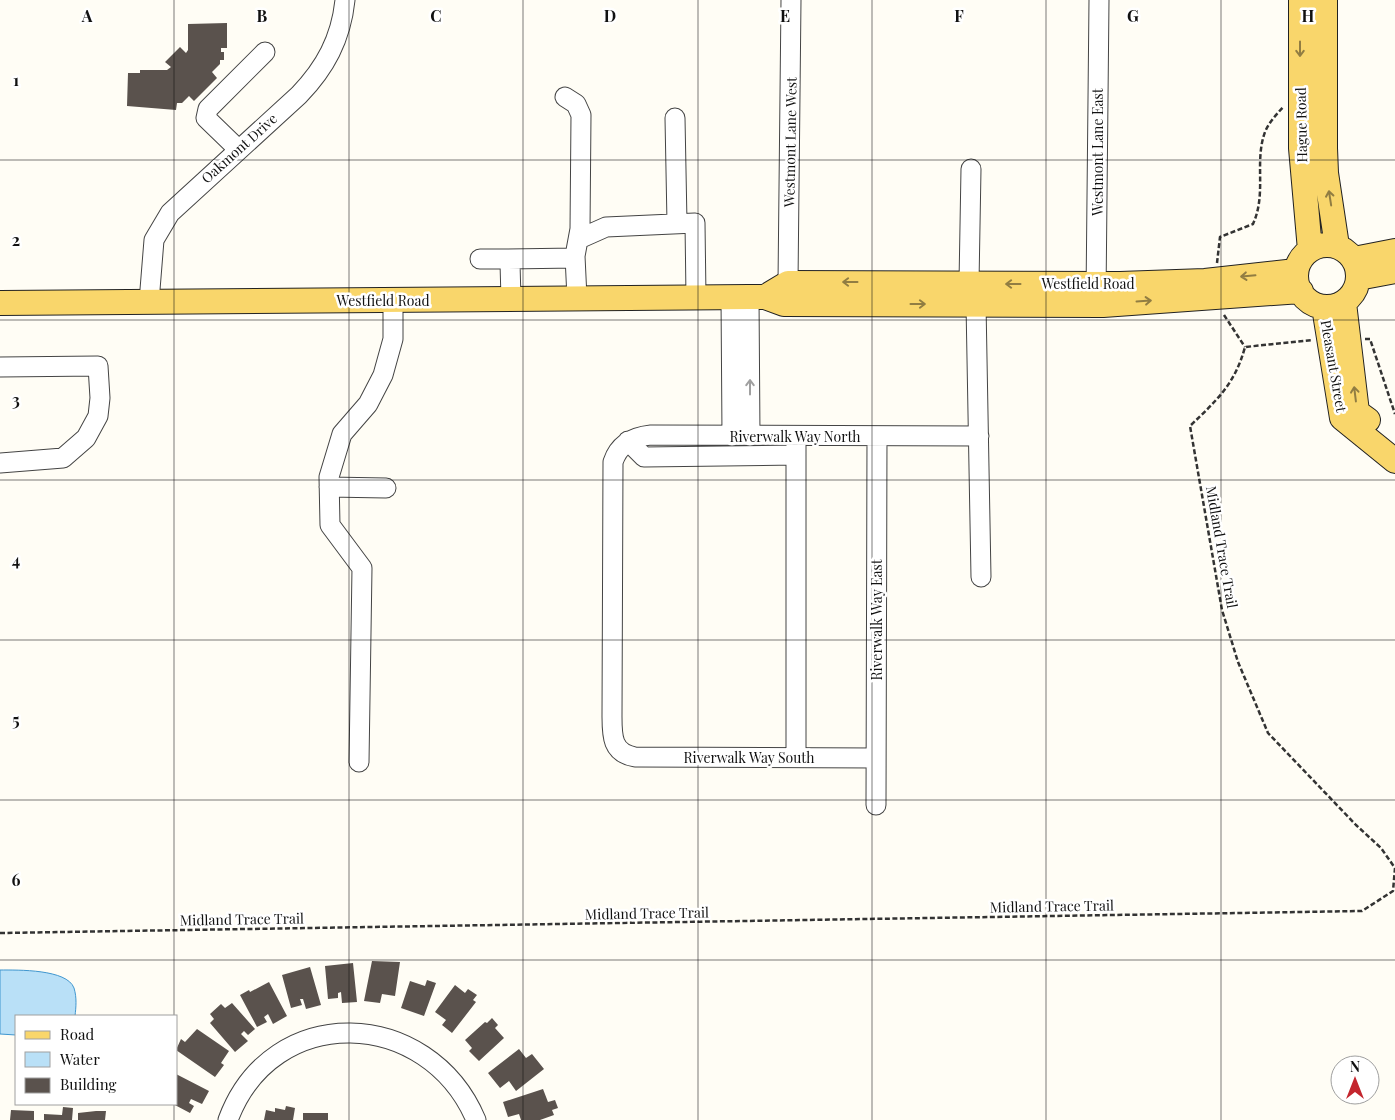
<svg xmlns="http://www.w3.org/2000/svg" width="1395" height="1120" viewBox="0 0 1395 1120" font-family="'Playfair Display',serif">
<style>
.water{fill:#b9e0f7;stroke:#3f96cf}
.building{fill:#5a524d}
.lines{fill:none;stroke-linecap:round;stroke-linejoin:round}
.minor-casing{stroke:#444;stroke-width:21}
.major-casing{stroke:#222;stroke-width:26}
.path{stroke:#333;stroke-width:2.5;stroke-dasharray:5 2.5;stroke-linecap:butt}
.minor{stroke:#fff;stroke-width:19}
.major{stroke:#f9d66b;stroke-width:24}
.oneway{stroke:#917d42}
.oneway2{stroke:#a0a0a0}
.grid{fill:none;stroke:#111;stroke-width:1;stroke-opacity:0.55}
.labels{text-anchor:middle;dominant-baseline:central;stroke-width:5;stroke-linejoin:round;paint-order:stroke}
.street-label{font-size:14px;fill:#111;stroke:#fff}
.grid-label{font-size:16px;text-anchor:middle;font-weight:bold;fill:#111;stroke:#fff;stroke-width:5;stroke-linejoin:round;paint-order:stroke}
</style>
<rect width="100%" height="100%" fill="#fffdf5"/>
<path class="water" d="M0,970C18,970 67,969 74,988C77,998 76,1007 75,1016H16V1035L0,1034Z"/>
<path class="building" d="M227,23V48H221V52H224V60H220V64L212,72L217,78L194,101L189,96L182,103H177L176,110L127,106L128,73H140V70H167L171,67L165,62L180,47L186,53L188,50V24Z
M372,961L400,962L395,996L382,994L380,1003L364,1001Z
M353,963L357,1002L342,1003L341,992L338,993V998L328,999L325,966Z
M310,967L321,1005L306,1009L303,999H300L302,1005L291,1008L282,975Z
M427,980L436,983L424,1016L401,1008L410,981L425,986Z
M269,982L287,1016L273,1024L268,1014L264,1017L267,1022L257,1027L240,995L249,990L250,992Z
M455,985L465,993L468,989L477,995L473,1000L476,1002L452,1033L442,1025L446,1020L435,1012Z
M232,1003L255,1029L248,1035L244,1031L241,1034L248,1041L235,1052L210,1023L214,1019L210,1014L221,1004L225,1008Z
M492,1018L498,1025L495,1028L504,1038L479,1061L469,1051L472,1048L465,1040L485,1022L487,1023Z
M197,1029L229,1051L221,1063L224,1065L215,1077L176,1050L181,1039L185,1042Z
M519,1049L526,1058L532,1054L544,1069L516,1091L509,1081L500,1088L488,1073Z
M176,1074L209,1091L202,1104L191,1099L189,1103L194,1106L190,1113L173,1104H176Z
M543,1089L548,1102L555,1100L558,1108L552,1110L554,1115L540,1120H521L519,1114L508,1117L503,1102Z
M286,1106L295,1108L293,1120H264L266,1110L275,1112V1108L285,1110Z
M63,1107L73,1108L72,1120H44V1114L62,1115Z
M11,1110L34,1111V1120H10Z
M96,1111H106L105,1120H78V1113Z
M303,1113H328V1120H303Z"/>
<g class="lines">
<g class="minor-casing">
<path id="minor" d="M565,97L576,104L581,115L580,229L575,256L577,298
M675,118L677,223
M238,149L206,118L208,109L265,52
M579,239L606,227L695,223L696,297
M480,259H504L510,263L511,299
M504,259L575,258
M788,283L791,0
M969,283L971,169
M1096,296L1099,0
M731,297L732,436
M749,297L750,436
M149,302L154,240L170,213L299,95C325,68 341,39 345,0
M976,304L981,577
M0,367L98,366L100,398L98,416L86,438L63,458L0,463
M796,436V757
M628,441L644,457L796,455
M329,487L386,488
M876,758L635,757C612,753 612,736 612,717L613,462C619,444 632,437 651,435L979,436
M359,762L362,568L330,525L329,477L342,434L368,404L383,375L393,339V300
M876,805L877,436
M228,1120C272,1001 428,1007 476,1120"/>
</g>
<g class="major-casing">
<path id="major" d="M1301,0V148L1310,250
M1325,0V148L1326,173L1337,246
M1296 276a31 31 0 1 1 62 0a31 31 0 1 1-62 0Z
M1354,259L1395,251
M1358,278L1395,271
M765,297L788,283L1120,284L1205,281L1296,271
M0,303L749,297H765L784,304L1103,305L1301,291
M1344,303L1357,412L1368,420
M1324,307L1342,418L1395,461"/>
</g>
<path class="path" d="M1217,263L1220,237L1253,224C1267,193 1254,162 1265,132C1269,122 1277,114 1284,106
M1224,315L1245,347
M1365,339H1370L1395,414
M0,933L1362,911L1393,891L1395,868L1381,848L1356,825L1268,733L1238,662L1222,610L1190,426C1217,400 1235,384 1245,347L1313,340"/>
<use href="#minor" class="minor"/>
<use href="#major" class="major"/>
</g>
<defs><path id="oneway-shaft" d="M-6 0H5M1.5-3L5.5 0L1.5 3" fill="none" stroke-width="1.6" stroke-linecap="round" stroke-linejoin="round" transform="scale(1.25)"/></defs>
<g class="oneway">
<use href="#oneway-shaft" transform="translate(1300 49) rotate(90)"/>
<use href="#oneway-shaft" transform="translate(1330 198) rotate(-99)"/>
<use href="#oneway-shaft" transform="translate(1248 276) rotate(175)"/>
<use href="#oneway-shaft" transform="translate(850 282) rotate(180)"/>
<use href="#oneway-shaft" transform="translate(1013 284) rotate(-180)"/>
<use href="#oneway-shaft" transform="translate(1144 301) rotate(-4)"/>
<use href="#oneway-shaft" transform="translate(918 304)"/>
<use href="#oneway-shaft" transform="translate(1355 394) rotate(-97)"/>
</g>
<use class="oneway2" href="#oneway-shaft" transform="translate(750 387) rotate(-90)"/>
<path class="grid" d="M174,0V1016M349,0V1120M523,0V1120M698,0V1120M872,0V1120M1046,0V1120M1221,0V1120M0,160H1395M0,320H1395M0,480H1395M0,640H1395M0,800H1395M0,960H1395M174,1104V1120"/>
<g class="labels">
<g class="street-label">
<text transform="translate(1301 125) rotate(-91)">Hague Road</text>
<text transform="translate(790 142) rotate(-89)">Westmont Lane West</text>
<text transform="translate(239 148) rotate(-42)">Oakmont Drive</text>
<text transform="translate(1097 152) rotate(-90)">Westmont Lane East</text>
<text x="1088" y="283">Westfield Road</text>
<text x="383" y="300">Westfield Road</text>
<text transform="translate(1334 366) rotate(80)">Pleasant Street</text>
<text x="795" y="436">Riverwalk Way North</text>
<text transform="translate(1222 547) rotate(80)">Midland Trace Trail</text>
<text transform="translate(876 620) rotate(-90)">Riverwalk Way East</text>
<text x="749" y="757">Riverwalk Way South</text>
<text transform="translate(1052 906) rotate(-1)">Midland Trace Trail</text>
<text transform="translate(647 913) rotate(-1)">Midland Trace Trail</text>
<text transform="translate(242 919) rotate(-1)">Midland Trace Trail</text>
</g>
</g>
<g class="grid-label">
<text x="87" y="22">A</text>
<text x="262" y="22">B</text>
<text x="436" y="22">C</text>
<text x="610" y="22">D</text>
<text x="785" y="22">E</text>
<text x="959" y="22">F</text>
<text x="1133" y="22">G</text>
<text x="1308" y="22">H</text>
<text x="16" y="86">1</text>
<text x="16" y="246">2</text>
<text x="16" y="406">3</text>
<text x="16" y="566">4</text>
<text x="16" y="726">5</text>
<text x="16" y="886">6</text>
</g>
<rect x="15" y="1015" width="162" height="90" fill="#ffffff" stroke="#a0a0a0"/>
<rect x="25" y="1031" width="25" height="8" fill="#f9d66b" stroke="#a0a0a0"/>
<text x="60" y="1040" font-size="15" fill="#111111">Road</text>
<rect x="25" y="1052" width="25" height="15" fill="#b9e0f7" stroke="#a0a0a0"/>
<text x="60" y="1065" font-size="15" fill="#111111">Water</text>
<rect x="25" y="1078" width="25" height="15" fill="#5a524d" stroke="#a0a0a0"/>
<text x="60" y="1090" font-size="15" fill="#111111">Building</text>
<g transform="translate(1355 1080)"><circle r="24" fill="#ffffff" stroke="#a0a0a0"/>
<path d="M0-4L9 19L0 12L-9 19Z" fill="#c4262e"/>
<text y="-8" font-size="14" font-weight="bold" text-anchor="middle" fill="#111111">N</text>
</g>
</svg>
